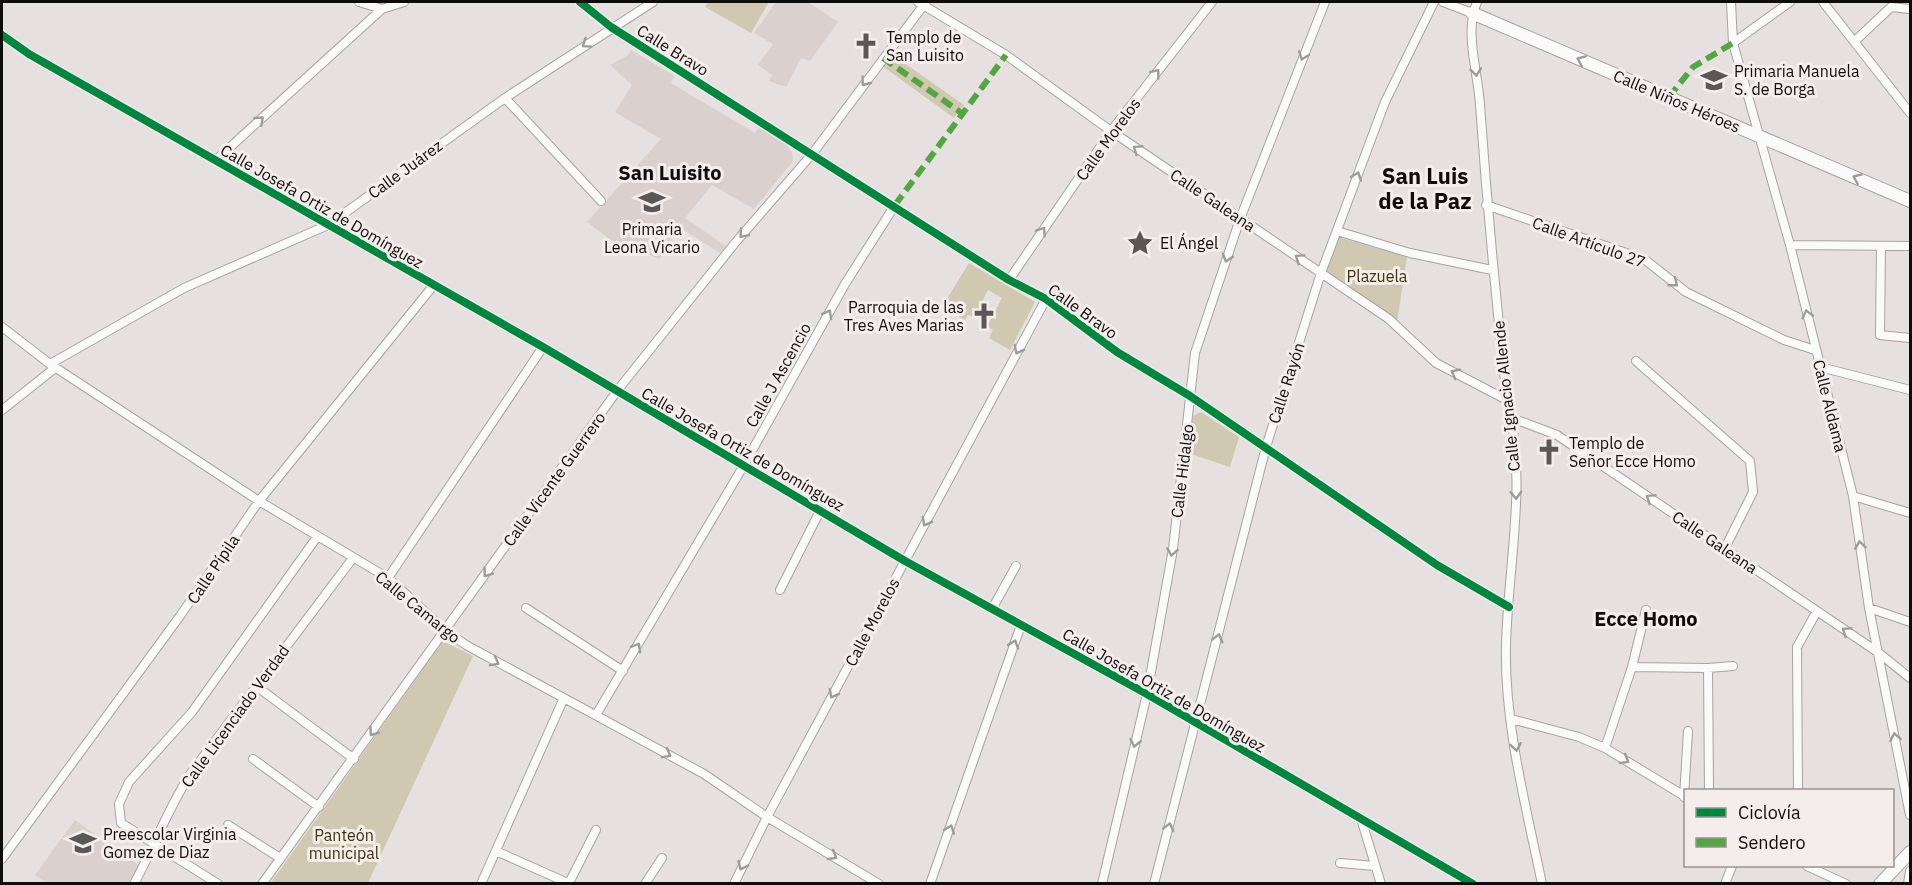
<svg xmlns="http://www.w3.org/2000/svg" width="1912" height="885" viewBox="0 0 1912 885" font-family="'IBM Plex Sans',sans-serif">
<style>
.built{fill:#dad0cd}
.green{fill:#d0c8b1}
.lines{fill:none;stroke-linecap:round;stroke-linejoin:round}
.street-casing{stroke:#a7a3a2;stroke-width:10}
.secondary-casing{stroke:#a7a3a2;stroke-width:14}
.street{stroke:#fbfafa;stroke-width:8}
.secondary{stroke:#fbfafa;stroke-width:12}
.quiet{stroke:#51a841;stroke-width:6;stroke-dasharray:12 6;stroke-linecap:butt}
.cycleway-casing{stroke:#f5edeb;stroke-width:11}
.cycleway{stroke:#00873e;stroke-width:8}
.oneway{stroke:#9d9b9b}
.labels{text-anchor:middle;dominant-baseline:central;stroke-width:6;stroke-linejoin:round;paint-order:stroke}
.poi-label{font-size:16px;fill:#0f0c0c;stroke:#f5edeb;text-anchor:start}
.street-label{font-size:16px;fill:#0f0c0c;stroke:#f5edeb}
.park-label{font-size:16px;fill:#403507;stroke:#f5edeb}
.quarter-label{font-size:20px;font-weight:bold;fill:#0f0c0c;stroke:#f5edeb}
.district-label{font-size:22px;font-weight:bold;fill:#0f0c0c;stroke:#f5edeb}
</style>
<rect width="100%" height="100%" fill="#e6e1e0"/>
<path class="built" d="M776,2H808L838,22L810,61L801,58L786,87L769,81L772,75L758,65L773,44L754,33Z
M631,50L674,76L671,83L755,133L759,127L783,140L792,153L793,161L754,209L712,185L685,218L726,246L720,253L679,227L659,259L609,239L587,222L661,139L615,112L632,85L610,65L628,55Z
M75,820L140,866L128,883H47L35,875Z"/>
<path class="green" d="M708,2H769L751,33L705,7Z
M890,53L964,105L954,118L881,65Z
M1338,237L1407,257L1397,322L1324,272Z
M969,263L1035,302L1010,350L989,338L993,330L987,326L1002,298L988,290L974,317L968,315L965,320L942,307Z
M1201,412L1239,437L1230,467L1188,453L1193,416Z
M443,641L473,656L368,883L270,884Z"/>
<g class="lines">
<g class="street-casing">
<path id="street" d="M359,2L382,9
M580,2L611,27L1009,280L1046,299L1117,352L1190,396L1437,565L1509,607
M918,2L1006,55L1111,131L1389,319L1436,363L1507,400
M1443,2L1472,13
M1477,2C1464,33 1478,71 1480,105C1487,204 1496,301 1507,400C1528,480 1508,564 1506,645C1504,724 1526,806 1542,884
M1731,2L1733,43L1790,245L1853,496L1869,608L1910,815
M1823,2L1910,113
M2,35L29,54L543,347L905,561L1147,694L1473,884
M1856,40L1891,7L1910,9
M1733,43L1790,2
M505,98L601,201
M217,159L382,9L404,2
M1486,205L1644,259L1686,292L1784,340L1815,350
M1337,231L1410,253L1492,270
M1790,245L1910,246
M1881,246L1880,335L1910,338
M1009,280L1111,131L1212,2
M2,327L50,364L259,501L388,578L446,631L466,645L704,774L767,817L879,884
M1636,361L1750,461L1753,492L1725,548
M50,364L184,288L328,225L505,98L653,2
M1820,367L1910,390
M2,410L55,368
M1512,418L1557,435L1879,653L1910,678
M1853,496L1910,513
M388,578L543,347
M780,590L821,509
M526,608L623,671
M1869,608L1910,622
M992,609L1016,566
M1632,667L1708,668L1733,666
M1708,668L1709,790
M256,686L354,759
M596,715L744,465L845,284L895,205
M1511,719L1579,737L1605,748L1686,797
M1605,748L1632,667L1646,610
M253,759L319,807
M1798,790L1797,647L1817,611
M1684,797L1688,731
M1362,822L1381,884
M228,825L280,858
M496,851L570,884
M2,859L180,616L259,501L433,286
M1340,863L1375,866
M1807,866L1846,884
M569,883L596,830
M134,884C154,847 168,808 191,773L353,558
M218,884L121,823L119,804L129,782L192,712L317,537
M262,884L617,391L735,243L813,153L926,2
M481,884L563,700
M645,884L662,858
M734,884L767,817L1046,299
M930,884L1021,625
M1102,884L1147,694L1173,549L1195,353L1240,219L1325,2
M1154,884L1266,447L1321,273L1385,102L1434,2
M1725,884L1732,866
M1908,884L1910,871"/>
</g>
<g class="secondary-casing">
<path id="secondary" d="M1472,13L1910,201
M1880,884L1910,852"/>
</g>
<use href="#street" class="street"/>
<use href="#secondary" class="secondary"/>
<path class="quiet" d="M883,58L963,114
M1669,97L1693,67L1733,43
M895,205L1006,55"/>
<g class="cycleway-casing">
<path id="cycleway" d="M580,2L611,27L1009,280L1046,299L1117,352L1190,396L1437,565L1509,607
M2,35L29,54L543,347L905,561L1147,694L1473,884"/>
</g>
<use href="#cycleway" class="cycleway"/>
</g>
<defs><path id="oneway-chevron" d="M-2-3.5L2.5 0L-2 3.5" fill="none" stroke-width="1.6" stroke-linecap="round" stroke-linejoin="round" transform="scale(1.5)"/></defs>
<g class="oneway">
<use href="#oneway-chevron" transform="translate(586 44) rotate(146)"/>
<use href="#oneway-chevron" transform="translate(1303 56) rotate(111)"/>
<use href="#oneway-chevron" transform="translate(1581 60) rotate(-157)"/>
<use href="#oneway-chevron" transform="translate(1476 72) rotate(83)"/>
<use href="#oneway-chevron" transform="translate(1156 73) rotate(-52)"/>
<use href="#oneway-chevron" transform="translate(865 82) rotate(127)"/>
<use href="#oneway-chevron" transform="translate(260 120) rotate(-42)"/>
<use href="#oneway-chevron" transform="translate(1137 149) rotate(-146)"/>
<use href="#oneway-chevron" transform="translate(1357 176) rotate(-70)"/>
<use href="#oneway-chevron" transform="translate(1857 178) rotate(-157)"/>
<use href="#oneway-chevron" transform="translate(1042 231) rotate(-56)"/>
<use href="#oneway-chevron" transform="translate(743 234) rotate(131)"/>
<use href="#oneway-chevron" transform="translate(1227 258) rotate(108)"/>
<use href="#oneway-chevron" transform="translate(1299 258) rotate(-146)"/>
<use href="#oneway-chevron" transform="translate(1674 283) rotate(38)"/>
<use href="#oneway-chevron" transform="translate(828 314) rotate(-61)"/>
<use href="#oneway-chevron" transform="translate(1807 314) rotate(-104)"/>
<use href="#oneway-chevron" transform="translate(1018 350) rotate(118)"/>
<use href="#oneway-chevron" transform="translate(1455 373) rotate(-153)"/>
<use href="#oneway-chevron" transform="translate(1516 495) rotate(88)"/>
<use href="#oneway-chevron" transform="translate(1650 498) rotate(-146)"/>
<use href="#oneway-chevron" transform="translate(926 522) rotate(118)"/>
<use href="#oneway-chevron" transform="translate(1860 545) rotate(-98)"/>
<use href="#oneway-chevron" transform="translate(1172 552) rotate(99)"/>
<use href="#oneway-chevron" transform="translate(487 573) rotate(126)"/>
<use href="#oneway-chevron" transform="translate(1846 631) rotate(-146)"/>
<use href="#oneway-chevron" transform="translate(1218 638) rotate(-76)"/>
<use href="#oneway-chevron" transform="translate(1014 644) rotate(-71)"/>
<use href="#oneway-chevron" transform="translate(637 647) rotate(-60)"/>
<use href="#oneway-chevron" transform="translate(495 662) rotate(29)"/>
<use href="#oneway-chevron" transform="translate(833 694) rotate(118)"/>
<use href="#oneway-chevron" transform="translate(373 732) rotate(126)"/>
<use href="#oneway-chevron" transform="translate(1895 737) rotate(-101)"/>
<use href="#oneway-chevron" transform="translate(1135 743) rotate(103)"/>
<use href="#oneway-chevron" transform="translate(1516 747) rotate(80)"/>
<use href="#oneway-chevron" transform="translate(667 754) rotate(29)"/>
<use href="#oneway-chevron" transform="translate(1625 760) rotate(31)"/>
<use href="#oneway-chevron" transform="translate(1169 827) rotate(-75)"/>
<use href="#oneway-chevron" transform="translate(950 829) rotate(-70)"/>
<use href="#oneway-chevron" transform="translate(833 856) rotate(31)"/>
<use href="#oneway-chevron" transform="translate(742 866) rotate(116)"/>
</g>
<defs>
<g id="church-bare" transform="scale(2.07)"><path d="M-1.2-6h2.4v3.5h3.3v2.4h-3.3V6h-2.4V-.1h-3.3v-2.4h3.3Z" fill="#5a5756" stroke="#f5edeb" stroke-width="2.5" paint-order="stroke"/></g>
<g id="school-bare" transform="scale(2.07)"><path d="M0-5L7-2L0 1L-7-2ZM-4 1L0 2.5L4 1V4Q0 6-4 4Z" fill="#5a5756" stroke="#f5edeb" stroke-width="2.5" paint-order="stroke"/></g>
<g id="sight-bare" transform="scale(2.07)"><path d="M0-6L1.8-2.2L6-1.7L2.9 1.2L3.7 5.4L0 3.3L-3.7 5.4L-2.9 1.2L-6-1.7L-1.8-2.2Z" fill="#5a5756" stroke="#f5edeb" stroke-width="2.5" paint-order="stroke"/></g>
</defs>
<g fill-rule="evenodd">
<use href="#church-bare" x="866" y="46"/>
<use href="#school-bare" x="1714" y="80"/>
<use href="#school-bare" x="652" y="202"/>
<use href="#sight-bare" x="1140" y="243"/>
<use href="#church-bare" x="984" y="316"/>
<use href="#church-bare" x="1549" y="452"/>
<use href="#school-bare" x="83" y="843"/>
</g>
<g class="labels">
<g class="poi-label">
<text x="886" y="37">Templo de<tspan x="886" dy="18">San Luisito</tspan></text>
<text x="1734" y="71">Primaria Manuela<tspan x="1734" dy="18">S. de Borga</tspan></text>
<text x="652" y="229" text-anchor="middle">Primaria<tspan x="652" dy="18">Leona Vicario</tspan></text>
<text x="1160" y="243">El Ángel</text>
<text x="964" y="307" text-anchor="end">Parroquia de las<tspan x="964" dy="18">Tres Aves Marias</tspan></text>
<text x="1569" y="443">Templo de<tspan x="1569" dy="18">Señor Ecce Homo</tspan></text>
<text x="103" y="834">Preescolar Virginia<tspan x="103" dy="18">Gomez de Diaz</tspan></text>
</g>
<g class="street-label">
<text transform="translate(673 50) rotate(32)">Calle Bravo</text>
<text transform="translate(1677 101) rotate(23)">Calle Niños Héroes</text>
<text transform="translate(1108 139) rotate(-54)">Calle Morelos</text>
<text transform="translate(405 169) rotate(-36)">Calle Juárez</text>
<text transform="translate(1213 200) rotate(34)">Calle Galeana</text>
<text transform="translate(322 206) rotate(30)">Calle Josefa Ortiz de Domínguez</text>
<text transform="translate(1589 242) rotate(20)">Calle Artículo 27</text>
<text transform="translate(1083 311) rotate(36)">Calle Bravo</text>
<text transform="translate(778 375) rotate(-61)">Calle J Ascencio</text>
<text transform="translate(1286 383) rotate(-72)">Calle Rayón</text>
<text transform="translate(1506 396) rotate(-96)">Calle Ignacio Allende</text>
<text transform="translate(1830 406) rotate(76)">Calle Aldama</text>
<text transform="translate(743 449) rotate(30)">Calle Josefa Ortiz de Domínguez</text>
<text transform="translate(1182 471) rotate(-83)">Calle Hidalgo</text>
<text transform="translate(554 479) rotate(-54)">Calle Vicente Guerrero</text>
<text transform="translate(1715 542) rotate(34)">Calle Galeana</text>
<text transform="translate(213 569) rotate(-56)">Calle Pípila</text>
<text transform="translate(418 607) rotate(39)">Calle Camargo</text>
<text transform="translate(872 622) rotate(-62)">Calle Morelos</text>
<text transform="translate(1164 690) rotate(30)">Calle Josefa Ortiz de Domínguez</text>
<text transform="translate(235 716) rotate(-54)">Calle Licenciado Verdad</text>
</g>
<g class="park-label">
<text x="1377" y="276">Plazuela</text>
<text x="344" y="835">Panteón<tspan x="344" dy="18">municipal</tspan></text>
</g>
<g class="quarter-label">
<text x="670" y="172">San Luisito</text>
<text x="1646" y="618">Ecce Homo</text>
</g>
<g class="district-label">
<text x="1425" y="175">San Luis<tspan x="1425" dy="25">de la Paz</tspan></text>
</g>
</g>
<rect width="1912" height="885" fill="none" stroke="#0f0c0c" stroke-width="6"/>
<rect x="1684" y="789" width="210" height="78" fill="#f5edeb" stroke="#999392" stroke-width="1.5"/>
<rect x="1696" y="808" width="30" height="9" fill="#00873e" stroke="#999392" stroke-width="1.5"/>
<text x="1738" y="819" font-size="18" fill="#0f0c0c">Ciclovía</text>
<rect x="1696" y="838" width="30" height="9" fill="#51a841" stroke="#999392" stroke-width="1.5"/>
<text x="1738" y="849" font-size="18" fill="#0f0c0c">Sendero</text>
</svg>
